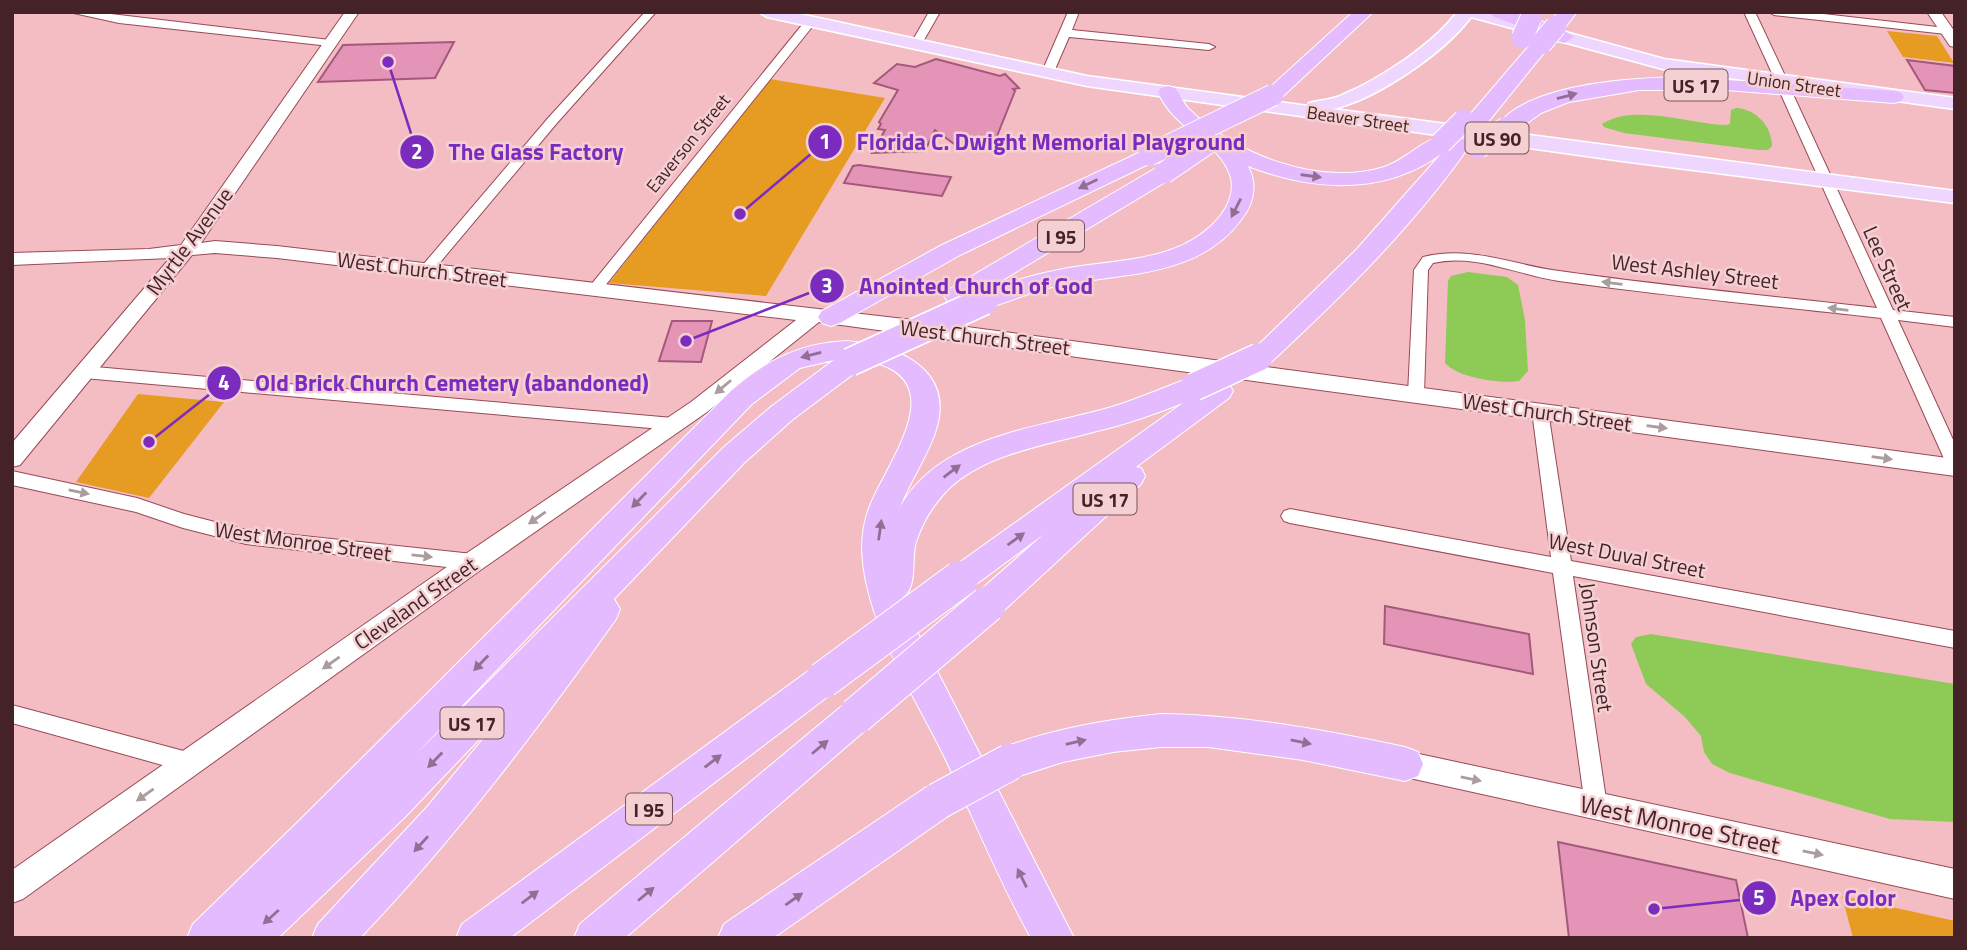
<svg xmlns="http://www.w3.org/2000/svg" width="1967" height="950" viewBox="0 0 1967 950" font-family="'Titillium Web',sans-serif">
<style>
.green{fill:#e69b22}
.water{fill:#8eca56}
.building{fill:#e494b7;stroke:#a3597b;stroke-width:2}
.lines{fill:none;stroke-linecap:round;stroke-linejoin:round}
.street-casing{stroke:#984a56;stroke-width:2}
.secondary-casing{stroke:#984a56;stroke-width:2}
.primary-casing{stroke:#fff;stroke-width:3}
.highway-casing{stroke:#fff;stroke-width:2}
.street{fill:#fff;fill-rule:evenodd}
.secondary{fill:#fff;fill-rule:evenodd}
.primary{fill:#efd6fe;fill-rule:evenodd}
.highway{fill:#e4bbfe;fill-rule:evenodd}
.highway-bridge-far2-casing{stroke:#fff;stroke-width:23;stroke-linecap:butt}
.highway-bridge-far1-casing{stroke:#fff;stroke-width:30;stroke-linecap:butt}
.highway-bridge-casing{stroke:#fff;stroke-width:38;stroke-linecap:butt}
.highway-bridge-far2{stroke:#e4bbfe;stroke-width:21}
.highway-bridge-far1{stroke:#e4bbfe;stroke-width:27}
.highway-bridge{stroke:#e4bbfe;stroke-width:36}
.oneway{fill:#946e92}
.oneway2{fill:#ab9c9e}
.labels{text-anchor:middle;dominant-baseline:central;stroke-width:5;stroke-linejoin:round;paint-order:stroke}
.far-street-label{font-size:18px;fill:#442227;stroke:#f5d0d3}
.shield{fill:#f5d0d3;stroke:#79565b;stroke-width:2}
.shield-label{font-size:19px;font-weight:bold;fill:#442227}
.street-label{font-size:21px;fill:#442227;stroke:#f5d0d3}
.near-street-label{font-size:24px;fill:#442227;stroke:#f5d0d3}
.leader{fill:none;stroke:#7b2cbf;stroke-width:2.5}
.callout-dot{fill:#7b2cbf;stroke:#f5d0d3;stroke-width:2.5}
.mark-label{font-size:21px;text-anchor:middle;font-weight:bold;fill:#fff}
.callout-label{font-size:23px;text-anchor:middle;font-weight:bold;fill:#7b2cbf;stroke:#f5d0d3;stroke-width:5;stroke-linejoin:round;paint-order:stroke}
</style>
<rect width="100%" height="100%" fill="#f4bdc3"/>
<path class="green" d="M1887,31L1937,36L1954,63L1903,57Z
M770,79L885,98L766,296L609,283Z
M138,394L224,402L149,498L76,482Z
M1842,896L1955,921V938H1853Z"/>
<path class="water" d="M1736,108C1756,109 1772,126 1772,146L1768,150H1758L1624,133L1604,127L1602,124C1634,103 1690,124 1726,125L1730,124L1731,110Z
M1468,272L1507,277L1518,285L1525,320L1528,371L1519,381C1501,384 1458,378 1445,363L1448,281L1451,276Z
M1651,634L1955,684V822L1890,819L1730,773L1712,764L1704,752L1701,736L1685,717L1646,684L1631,644L1636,637Z"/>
<path class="building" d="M454,42L435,78L318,82L343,45Z
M936,59L1000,76L1005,74L1019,88L1013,89L1015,91L995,141L989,147L961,149L935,130L925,151L872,153L885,130L878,129L881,124L879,122L898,90L874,83L897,64L915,67Z
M1907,60L1955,66V93L1925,90Z
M859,165L918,173L951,177L942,196L844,183L853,166Z
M672,321H712L701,362L659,361Z
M1385,606L1529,634L1533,674L1384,644Z
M1558,842L1736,880L1748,938H1569Z"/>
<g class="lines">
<g class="street-casing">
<path id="street" d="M69,12H94L330,40L336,43L330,46L119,23Z
M645,12H656L557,123L432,272H422L420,269L422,266L549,117Z
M929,12H940L920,47H912L910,45Z
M1068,12H1079L1072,30L1209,44L1215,47L1209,50L1069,37L1053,74L1043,77L1041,74Z
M1744,12H1755L1788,82L1786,85L1776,82Z
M1769,12H1806L1946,28L1952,31L1946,34L1774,15Z
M806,20L816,22L600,292H590L588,289L590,286Z
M1785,86L1791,90L1893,310L1955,317V327L1898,320L1955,444V469L1949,468L1946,463L1881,318C1774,306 1666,296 1559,281C1518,275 1475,253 1433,263L1428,270L1424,394L1416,400L1410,398L1408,394L1414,270L1423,257C1470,245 1513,265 1559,271C1664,286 1771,296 1877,308L1779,90Z
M84,366L673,418L681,424L673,430L84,378L76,372Z
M1540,405L1548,411L1571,561L1955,631V648L1573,576L1607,806L1604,813L1596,817L1588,813L1585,806L1553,573L1290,523L1284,521L1281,516L1284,511L1290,509L1551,557L1532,411Z
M12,471L137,498L184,514L246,530L473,554L480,557L482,562L480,567L473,570L246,544L183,528L136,512L12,485Z
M12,705L191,753L199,756L202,763L199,770L191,773L12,723Z"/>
</g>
<g class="secondary-casing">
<path id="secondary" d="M345,12H359L201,243L215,241L277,246L922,321L1955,459V476L819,322L707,412L482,569L23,899L12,903V870L464,555L691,402L796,320L277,258L215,253L192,255L20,465L12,467V443L170,258L12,265V253L149,249L181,245Z
M1927,12H1941L1955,32V47L1950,46Z
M1405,751L1955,869V899L1405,777L1395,773L1391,764L1395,755Z"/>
</g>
<g class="primary-casing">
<path id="primary" d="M759,12H791L1087,76L1308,106L1309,103C1320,100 1331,100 1342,95C1378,80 1434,44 1457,12H1493L1664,59L1955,98V109L1663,69L1471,17C1444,53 1377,99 1333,109L1955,191V203L1622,161L1087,86L767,17Z"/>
</g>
<g class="highway-casing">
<path id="highway" d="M1353,12H1373L1280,99H1266L1263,95L1266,91Z
M1490,12H1517L1548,24L1558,12H1577L1563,30L1574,37L1564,43L1557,41L1492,16Z
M1541,38L1551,44L1484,127H1468L1465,122L1468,117L1534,40Z
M1682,77L1894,91L1901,93L1904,97L1901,101L1894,103L1726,90H1639L1569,102L1541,113L1515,132H1499L1496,127C1527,83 1633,78 1682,77Z
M1168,86L1175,88C1181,95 1183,104 1190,110C1235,155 1322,187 1384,167C1405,160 1421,141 1441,136L1451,141L1459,138L1467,140L1470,145C1414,226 1341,297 1269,364L1259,366L1249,364L1246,357L1356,250L1441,154C1384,196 1311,191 1248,166C1258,185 1254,203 1241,220C1199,277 1124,273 1061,285C1034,290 1010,302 984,309L975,307L971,301L974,297L957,304L948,302L944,296L948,290L1156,168H1172L1175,173L1172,178L981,293C1006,283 1032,275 1058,270C1114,258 1181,265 1221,215C1229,204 1235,189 1230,175C1219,141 1174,130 1158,92L1161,88Z
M1149,148L1157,150L1160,155L1157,160L960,255L840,323L831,326L822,323L818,317L822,311L942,245Z
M846,341C898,345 957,369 935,433C926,459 910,481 900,507C940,436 1038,428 1108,408C1137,400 1165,386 1194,377L1204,380L1207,386L1219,381L1229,384L1233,391L1229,398L1136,467L1141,468L1145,476L1141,484L1000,614L988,618L976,614L972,604L976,594L1044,534L971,588L960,592L949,588L944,579L949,570L1183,403C1155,414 1127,424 1097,431C1047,445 978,454 942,496C930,510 922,524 916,542C911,558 918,587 903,597L913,624L1074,938H1031C998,879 973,816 944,756C913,692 865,623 862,550C862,536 864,521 869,508C887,461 958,376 863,360L860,369L792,420L744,463L614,599L620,609L616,619C537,730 455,839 360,938H312L318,924L427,807L507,710L405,817L278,938H187L193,924L302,818L732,390C767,360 800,343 846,341ZM834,360L772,406L724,447L414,756L752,404L800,368Z
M823,665L835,669L840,680L835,691L510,938H456L462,924L811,669Z
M856,700L869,705L874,716L869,727L625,938H574L580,924L843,705Z
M1161,714C1244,715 1324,730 1405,747L1418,752L1423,764L1418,776L1405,781L1303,760L1208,747H1161L1113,752L1063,762L1010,779L997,774L992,762L997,750C1050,729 1104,720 1161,714Z
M938,783L951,788L957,801L951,814L773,938H718L724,924L925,788Z"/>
</g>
<use href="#street" class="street"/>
<use href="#secondary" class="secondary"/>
<use href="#primary" class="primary"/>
<use href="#highway" class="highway"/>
<g class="highway-bridge-far2-casing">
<path id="highway-bridge-far2" d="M1522,38L1531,18
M1541,44L1556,26
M1441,143L1464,120
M1478,148L1507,127
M1149,155L1273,95
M1164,173L1208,143"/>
</g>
<g class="highway-bridge-far1-casing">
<path id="highway-bridge-far1" d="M850,362L984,301
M1194,387L1259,357"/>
</g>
<g class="highway-bridge-casing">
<path id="highway-bridge" d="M823,680L960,579
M856,716L988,604
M938,801L1010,762"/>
</g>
<use href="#highway-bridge-far2" class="highway-bridge-far2"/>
<use href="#highway-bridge-far1" class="highway-bridge-far1"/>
<use href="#highway-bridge" class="highway-bridge"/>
</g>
<defs><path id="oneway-solid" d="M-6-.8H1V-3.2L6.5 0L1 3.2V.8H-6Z" transform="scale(1.75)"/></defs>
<g class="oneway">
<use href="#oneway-solid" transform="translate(1567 96) rotate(-15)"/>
<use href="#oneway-solid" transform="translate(1311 176) rotate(8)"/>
<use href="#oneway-solid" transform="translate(1088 184) rotate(154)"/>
<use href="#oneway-solid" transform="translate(1236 208) rotate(117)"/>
<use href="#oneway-solid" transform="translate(811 355) rotate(166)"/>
<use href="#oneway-solid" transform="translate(952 471) rotate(-37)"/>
<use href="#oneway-solid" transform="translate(639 500) rotate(134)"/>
<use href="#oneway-solid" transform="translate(880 530) rotate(-82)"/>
<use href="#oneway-solid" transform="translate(1016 539) rotate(-36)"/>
<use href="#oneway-solid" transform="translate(481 663) rotate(134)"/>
<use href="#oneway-solid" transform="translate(1076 742) rotate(-13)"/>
<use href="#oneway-solid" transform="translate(1301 742) rotate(11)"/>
<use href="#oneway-solid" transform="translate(820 747) rotate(-40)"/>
<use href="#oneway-solid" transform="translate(435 760) rotate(134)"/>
<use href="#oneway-solid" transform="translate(713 761) rotate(-37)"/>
<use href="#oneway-solid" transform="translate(421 844) rotate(132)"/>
<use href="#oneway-solid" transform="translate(1022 878) rotate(-116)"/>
<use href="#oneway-solid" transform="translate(646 894) rotate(-40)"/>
<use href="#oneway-solid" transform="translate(530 897) rotate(-37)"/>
<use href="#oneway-solid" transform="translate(794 899) rotate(-35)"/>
<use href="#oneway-solid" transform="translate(271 917) rotate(138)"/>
</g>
<g class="oneway2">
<use href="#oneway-solid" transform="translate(1612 283) rotate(-173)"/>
<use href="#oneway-solid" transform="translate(1838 309) rotate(-173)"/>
<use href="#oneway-solid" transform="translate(723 387) rotate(140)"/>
<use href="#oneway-solid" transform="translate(1657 427) rotate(8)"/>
<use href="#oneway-solid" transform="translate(1882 458) rotate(8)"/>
<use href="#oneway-solid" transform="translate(79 492) rotate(12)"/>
<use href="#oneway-solid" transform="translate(537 518) rotate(145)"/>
<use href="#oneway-solid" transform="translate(422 556) rotate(6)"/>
<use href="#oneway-solid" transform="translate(331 663) rotate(145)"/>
<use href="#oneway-solid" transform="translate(1471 779) rotate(12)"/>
<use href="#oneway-solid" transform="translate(145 795) rotate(145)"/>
<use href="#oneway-solid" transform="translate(1813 853) rotate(12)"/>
</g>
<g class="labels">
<g class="far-street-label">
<text transform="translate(1794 84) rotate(8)">Union Street</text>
<text transform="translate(1358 119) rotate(8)">Beaver Street</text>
<text transform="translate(688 143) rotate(-51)">Eaverson Street</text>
</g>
<g class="shield">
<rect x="1664.5" y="69.5" width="63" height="31" rx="5"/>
<rect x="1465.5" y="122.5" width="63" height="31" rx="5"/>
<rect x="1038" y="220.5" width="46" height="31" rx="5"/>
<rect x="1073.5" y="483.5" width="63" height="31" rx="5"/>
<rect x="440.5" y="707.5" width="63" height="31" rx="5"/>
<rect x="626" y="793.5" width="46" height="31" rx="5"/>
</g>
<g class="shield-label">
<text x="1696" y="85">US 17</text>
<text x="1497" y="138">US 90</text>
<text x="1061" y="236">I 95</text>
<text x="1105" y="499">US 17</text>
<text x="472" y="723">US 17</text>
<text x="649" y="809">I 95</text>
</g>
<g class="street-label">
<text transform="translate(189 241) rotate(-53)">Myrtle Avenue</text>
<text transform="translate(1888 268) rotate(66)">Lee Street</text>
<text transform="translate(422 269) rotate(7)">West Church Street</text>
<text transform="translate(1695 271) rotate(7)">West Ashley Street</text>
<text transform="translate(985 337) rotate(7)">West Church Street</text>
<text transform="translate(1547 412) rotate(8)">West Church Street</text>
<text transform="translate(303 541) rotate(8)">West Monroe Street</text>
<text transform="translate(1627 555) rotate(11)">West Duval Street</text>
<text transform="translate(415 603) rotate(-35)">Cleveland Street</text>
<text transform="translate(1597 647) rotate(82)">Johnson Street</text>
</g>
<g class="near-street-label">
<text transform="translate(1680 824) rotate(12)">West Monroe Street</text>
</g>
</g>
<path class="leader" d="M740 214L825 142M388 62L417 152M686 341L827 286M149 442L224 383M1654 909L1759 898"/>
<g class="callout-dot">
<circle cx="740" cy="214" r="7"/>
<circle cx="388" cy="62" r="7"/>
<circle cx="686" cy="341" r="7"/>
<circle cx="149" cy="442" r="7"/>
<circle cx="1654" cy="909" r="7"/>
<circle cx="825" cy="142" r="18"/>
<circle cx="417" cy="152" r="18"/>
<circle cx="827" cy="286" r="18"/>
<circle cx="224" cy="383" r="18"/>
<circle cx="1759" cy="898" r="18"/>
</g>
<g class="mark-label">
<text x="825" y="149">1</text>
<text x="417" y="159">2</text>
<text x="827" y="293">3</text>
<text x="224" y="390">4</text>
<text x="1759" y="905">5</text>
</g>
<g class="callout-label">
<text x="1051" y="150">Florida C. Dwight Memorial Playground</text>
<text x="536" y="160">The Glass Factory</text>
<text x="976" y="294">Anointed Church of God</text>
<text x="452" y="391">Old Brick Church Cemetery (abandoned)</text>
<text x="1843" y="906">Apex Color</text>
</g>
<rect width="1967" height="950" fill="none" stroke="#442227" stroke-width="28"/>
</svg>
